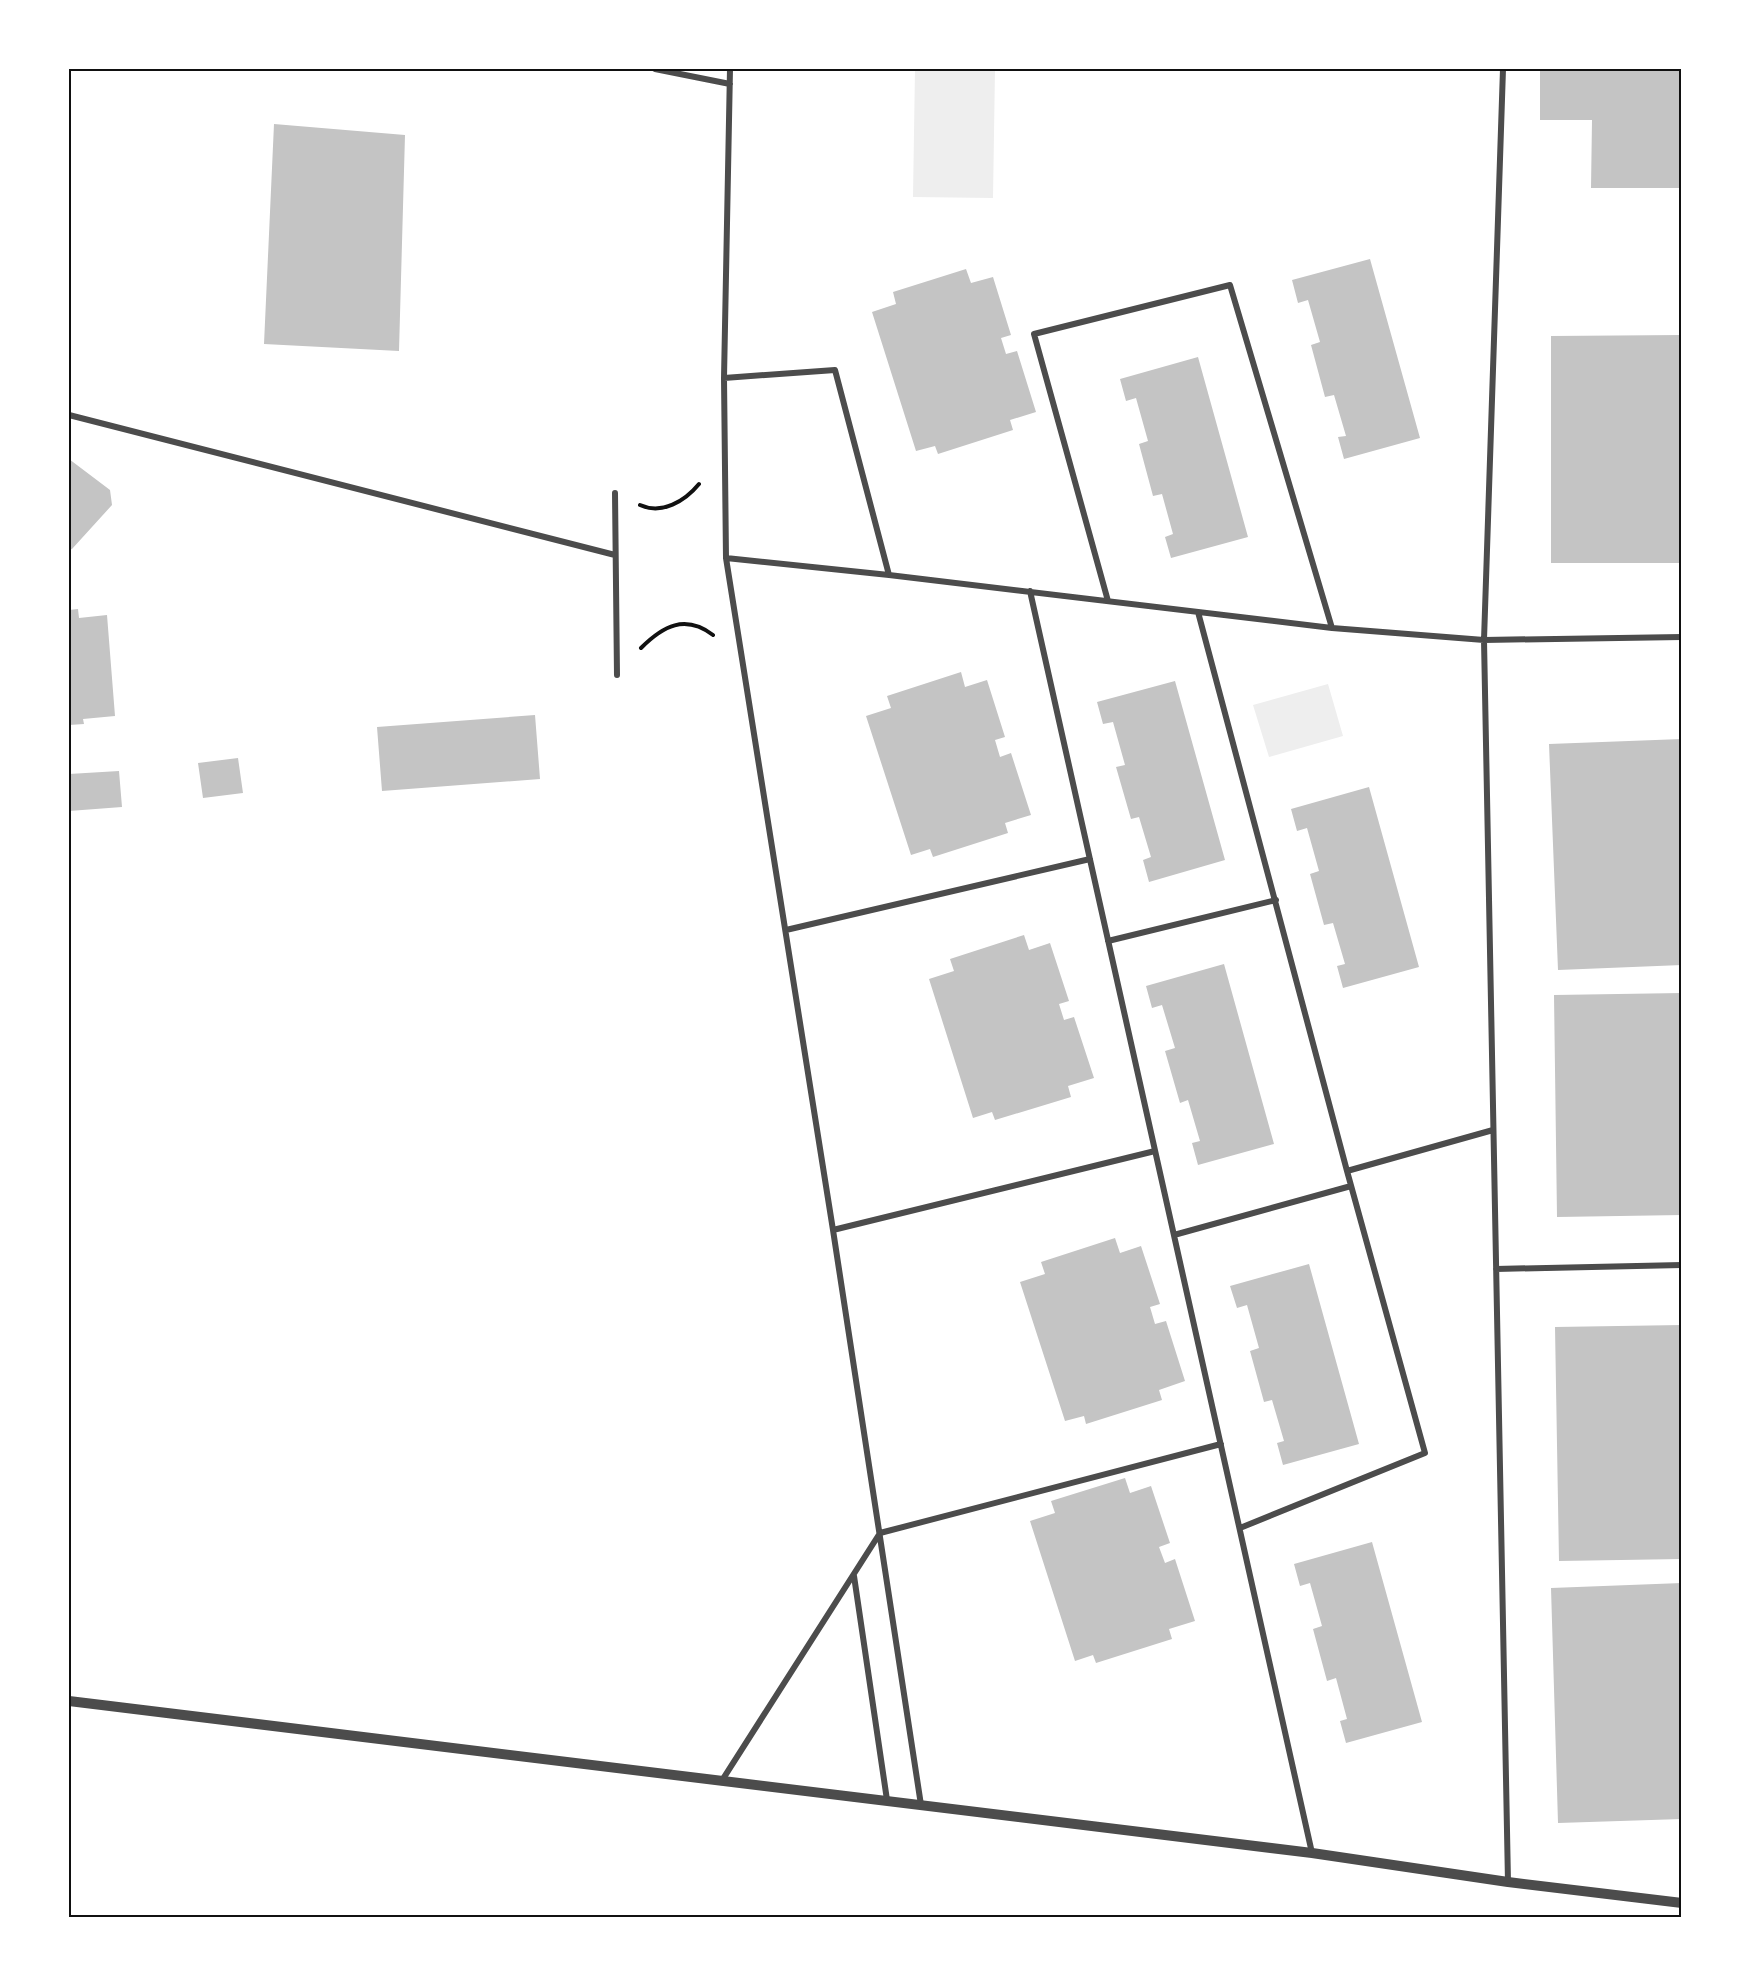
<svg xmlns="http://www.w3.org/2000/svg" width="1751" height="1986" viewBox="0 0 1751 1986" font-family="Barlow,sans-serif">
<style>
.green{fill:#eee}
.building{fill:#c4c4c4}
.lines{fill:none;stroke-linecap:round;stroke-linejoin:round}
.path{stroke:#111;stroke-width:4}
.minor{stroke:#4c4c4c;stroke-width:6}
.tertiary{stroke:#4c4c4c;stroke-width:10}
.neatline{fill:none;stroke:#111;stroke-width:2}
</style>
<rect width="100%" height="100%" fill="#fff"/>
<path class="green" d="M915,69H995L993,198L913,197Z
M1328,684L1343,736L1269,757L1253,705Z"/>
<path class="building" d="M1540,69H1682V188H1591L1592,120H1540Z
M274,124L405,135L399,351L264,344Z
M1370,259L1420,438L1344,459L1338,437L1346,436L1334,395L1325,397L1311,345L1320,342L1308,300L1298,303L1292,280Z
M966,269L971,283L993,277L1011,335L1001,338L1006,354L1017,351L1036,412L1010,420L1013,430L938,454L935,446L916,451L872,312L896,304L893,292Z
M1682,335V563H1551V336Z
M1198,357L1248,537L1171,558L1165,537L1173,534L1162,494L1153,496L1139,444L1148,441L1136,398L1126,401L1120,379Z
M69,459L110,490L112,505L72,549L69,550Z
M78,609L79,618L107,615L115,716L83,719L84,724L69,725V610Z
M961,672L965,687L987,680L1005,737L995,740L1000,757L1011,753L1031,815L1005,823L1008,833L933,857L930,849L911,855L866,716L891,708L887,696Z
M1175,681L1225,860L1149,882L1143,860L1151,857L1139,817L1131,819L1116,767L1125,765L1113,722L1103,724L1097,702Z
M535,715L540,779L382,791L377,727Z
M1682,739V965L1558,970L1549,744Z
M238,758L243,793L203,798L198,763Z
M119,771L122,807L69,811V774Z
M1369,787L1419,967L1343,988L1337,966L1345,964L1333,923L1324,925L1310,874L1319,871L1307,828L1297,831L1291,809Z
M1024,935L1029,950L1050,943L1069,1001L1059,1004L1064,1020L1074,1017L1094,1078L1068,1086L1071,1097L995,1120L992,1112L973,1118L929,979L954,971L950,959Z
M1224,964L1274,1144L1198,1165L1192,1143L1200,1141L1188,1100L1180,1103L1165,1051L1175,1048L1162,1005L1152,1008L1146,986Z
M1682,993V1215L1557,1217L1554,995Z
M1115,1238L1120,1253L1141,1246L1160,1304L1150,1307L1155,1324L1166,1321L1185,1381L1159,1390L1162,1400L1086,1424L1084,1416L1065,1421L1020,1282L1045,1274L1041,1262Z
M1309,1264L1359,1444L1283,1465L1277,1443L1284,1441L1272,1400L1264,1402L1250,1351L1259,1348L1247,1305L1237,1308L1230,1286Z
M1682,1325V1559L1559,1561L1555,1327Z
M1125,1478L1130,1493L1151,1486L1170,1543L1159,1547L1165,1563L1175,1559L1195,1621L1169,1629L1172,1639L1096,1663L1093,1655L1075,1661L1030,1521L1055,1513L1051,1501Z
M1372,1542L1422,1722L1346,1743L1340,1721L1347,1719L1336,1678L1327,1681L1313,1629L1322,1626L1310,1583L1300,1586L1294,1564Z
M1682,1583V1819L1558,1823L1551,1588Z"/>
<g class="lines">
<path class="path" d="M640,505C662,515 685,501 699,484
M641,648C663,626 685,614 713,635"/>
<path class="minor" d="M655,69L730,84
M730,69L724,378L726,558L833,1230L921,1805
M1503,69L1484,640L1508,1882
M724,378L835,370L889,575
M69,415L615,555
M615,493L617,675
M726,558L889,575L1332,628L1484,640L1682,637
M1030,591L1312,1853
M1108,601L1034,334L1230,285L1332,628
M1198,612L1347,1171L1425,1453L1240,1528
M786,930L1090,859
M1108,941L1276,900
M1347,1171L1493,1130
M833,1230L1155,1151
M1174,1235L1351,1186
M1496,1269L1682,1265
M854,1576L887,1800
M721,1782L880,1533L1221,1444"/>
<path class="tertiary" d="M69,1701L1312,1853L1508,1882L1682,1903"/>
</g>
<rect width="1751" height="1986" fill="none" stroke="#ffffff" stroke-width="141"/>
<rect x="70" y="70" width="1610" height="1846" class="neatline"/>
</svg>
